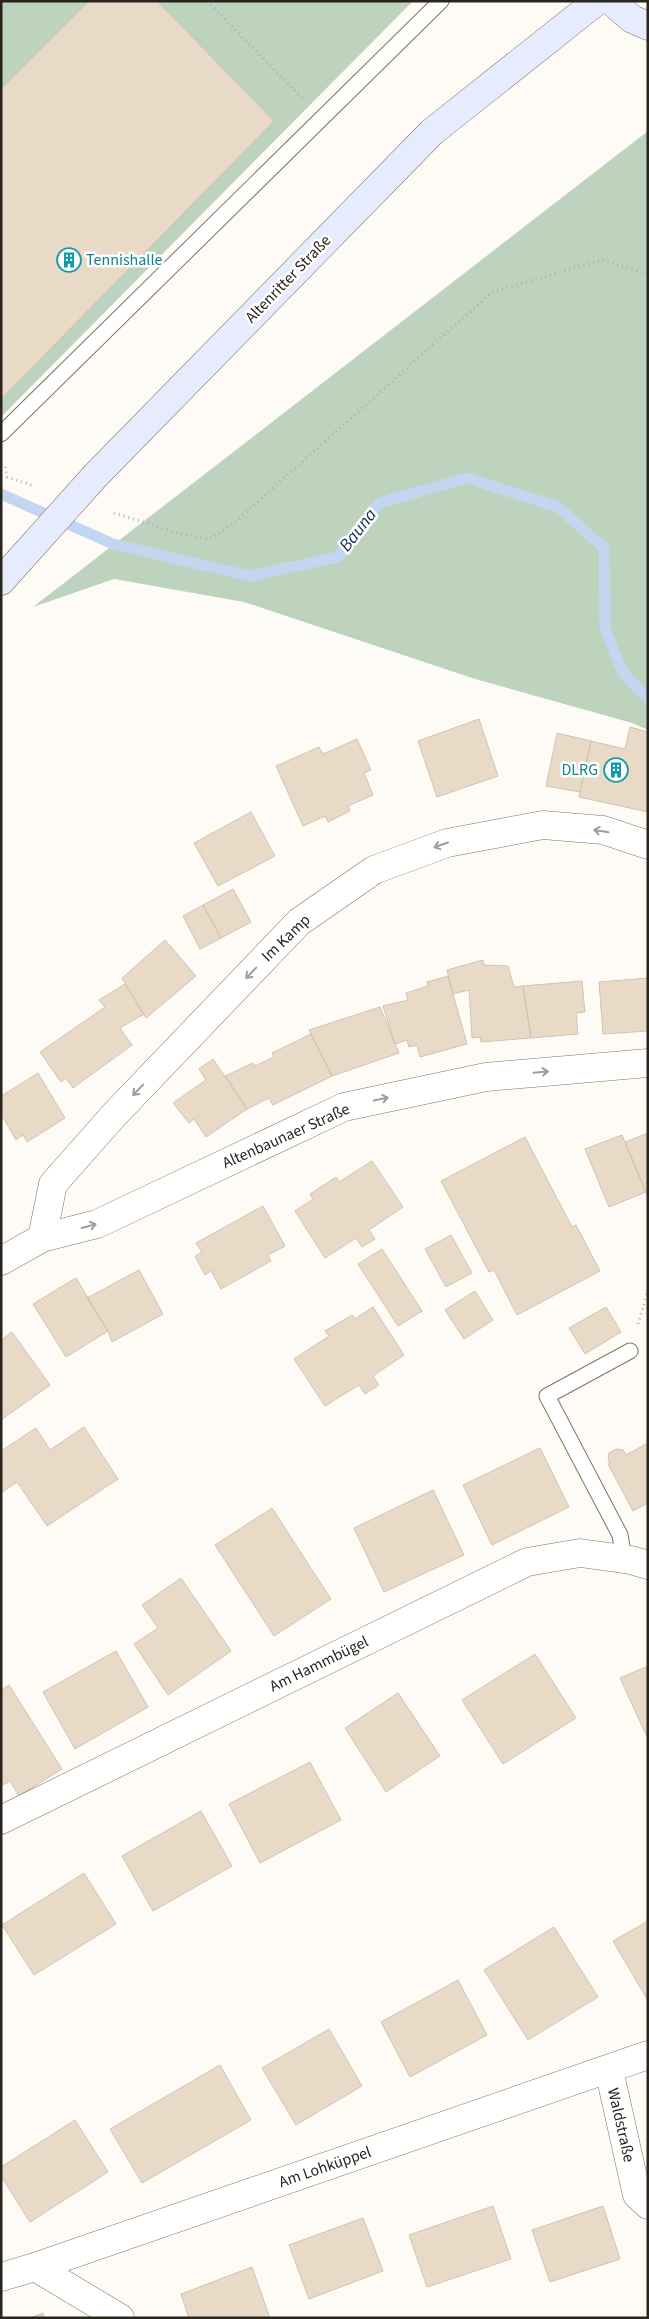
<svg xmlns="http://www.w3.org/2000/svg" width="649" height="2319" viewBox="0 0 649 2319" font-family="'Source Sans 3',sans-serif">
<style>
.green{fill:#bdd3be}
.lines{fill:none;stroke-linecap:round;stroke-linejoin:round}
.stream{stroke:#c2d6ef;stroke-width:11}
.building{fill:#e8dac6;stroke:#d1c3af}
.lane-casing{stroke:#7f7461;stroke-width:17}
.street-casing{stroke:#7f7461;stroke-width:29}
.secondary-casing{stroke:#7f7461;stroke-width:29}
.path{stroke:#b2afa9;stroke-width:3;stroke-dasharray:1 4;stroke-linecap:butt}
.lane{stroke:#fff;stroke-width:15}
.street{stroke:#fff;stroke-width:28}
.secondary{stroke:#e6ebfe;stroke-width:28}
.secondary-bridge-casing{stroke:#7f7461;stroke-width:29;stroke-linecap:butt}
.secondary-bridge{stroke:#e6ebfe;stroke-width:28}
.oneway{stroke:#9f9d99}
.labels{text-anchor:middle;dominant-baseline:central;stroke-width:5;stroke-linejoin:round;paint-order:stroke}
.culture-label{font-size:16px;fill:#0d838f;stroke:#fff;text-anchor:start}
.street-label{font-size:16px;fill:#29251d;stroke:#fff}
.water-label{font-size:18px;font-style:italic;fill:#102f51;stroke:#fff}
</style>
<rect width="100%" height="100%" fill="#fefbf7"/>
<path class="green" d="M1,1H413L1,417Z
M648,131V730L632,723L472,678L244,602L114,579L33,607Z"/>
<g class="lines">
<path class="stream" d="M1,494L113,544L250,576L338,557L379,503L467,478L558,507L604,548L605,627L621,670L648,699"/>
</g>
<path class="building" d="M89,1H157L274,121L1,399V89Z
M479,719L498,776L437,797L418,741Z
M630,727L648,732V812L579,797L591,741L625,749Z
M557,733L591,741L580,792L546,786Z
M357,739L371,770L364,773L373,795L348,806L350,811L328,822L325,816L303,826L276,766L319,747L323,754Z
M251,812L275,856L218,886L194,843Z
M233,889L251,922L221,938L203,905Z
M203,905L221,938L200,949L183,916Z
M165,940L196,976L146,1018L122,978Z
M483,960L484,965L508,966L514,987L523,986L531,1038L481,1042L480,1037L472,1038L469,990L453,994L447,970Z
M448,976L467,1044L420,1057L417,1045L409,1047L407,1040L395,1044L383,1006L408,1000L406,993L428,986L427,982Z
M648,978V1031L603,1034L599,982Z
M582,981L585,1012L576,1013L578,1034L531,1038L523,986Z
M125,984L144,1014L120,1028L132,1045L73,1088L66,1078L61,1082L40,1052L105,1007L99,1000Z
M380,1007L399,1053L332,1076L309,1030Z
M311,1034L332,1076L273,1105L269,1098L247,1109L225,1076L253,1063L255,1066L274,1057L272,1053Z
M213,1059L247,1109L206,1137L194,1119L189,1123L173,1103L206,1080L199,1069Z
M38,1073L65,1118L27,1142L23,1135L16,1140L1,1114V1092L3,1095Z
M648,1133V1197L625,1142Z
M622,1135L646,1192L609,1207L585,1149Z
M525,1137L572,1227L576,1225L600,1271L517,1315L494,1270L489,1272L441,1181Z
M372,1161L403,1207L369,1230L375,1239L362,1247L356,1238L325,1258L295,1211L313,1199L310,1194L336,1177L339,1182Z
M263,1206L285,1246L268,1255L271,1261L221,1289L211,1271L205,1275L195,1256L202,1252L196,1243Z
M451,1235L472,1273L446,1287L425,1249Z
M382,1249L422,1311L398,1326L358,1264Z
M139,1270L163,1314L112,1342L108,1331L87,1298Z
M76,1278L108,1331L66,1357L33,1304Z
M475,1291L493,1320L464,1339L445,1310Z
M373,1307L404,1355L373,1376L379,1385L365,1394L359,1385L325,1406L294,1359L329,1336L325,1331L352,1315L355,1319Z
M606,1307L621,1332L585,1354L569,1328Z
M12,1332L50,1385L1,1420V1340Z
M84,1427L118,1479L47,1526L17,1482L1,1493V1451L36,1428L50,1450Z
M648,1443V1503L633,1511L608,1464L610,1463L608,1460L609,1453L616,1449L623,1450L626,1455Z
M540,1448L569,1507L492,1545L463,1485Z
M433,1490L464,1555L384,1592L354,1528Z
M272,1508L331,1599L274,1636L215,1545Z
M181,1578L231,1651L168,1695L134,1644L158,1628L142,1605Z
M116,1651L148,1707L75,1749L43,1692Z
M535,1654L576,1718L503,1764L462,1700Z
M648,1666V1737H647L620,1678Z
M9,1685L62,1769L19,1796L10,1781L1,1786V1690Z
M398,1693L440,1756L386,1792L345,1728Z
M310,1762L341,1820L260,1863L229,1804Z
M201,1811L232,1866L153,1911L122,1856Z
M84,1873L116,1924L34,1975L2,1925Z
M648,1921V1998L647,1999L613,1941Z
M554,1927L598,1997L528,2040L484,1970Z
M458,1980L487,2035L410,2077L381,2022Z
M329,2029L362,2086L296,2125L262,2068Z
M220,2065L251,2120L142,2183L110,2129Z
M75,2120L108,2172L30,2222L1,2176V2167Z
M493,2206L511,2259L427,2287L409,2235Z
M603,2206L620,2259L550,2282L532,2230Z
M363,2218L383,2271L309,2299L289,2245Z
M252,2267L270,2318H189L181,2294Z
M43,2313L44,2318H30Z"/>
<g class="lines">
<g class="lane-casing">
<path id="lane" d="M1,434L441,1
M624,1559L620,1535L547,1396L630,1351"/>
</g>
<g class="street-casing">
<path id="street" d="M42,1238L53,1184L115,1114L299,922L374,870L447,843L543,825L603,830L648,845
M1,1261L42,1238L97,1224L344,1107L486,1077L648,1063
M1,1820L527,1562L580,1553L631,1560L648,1565
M609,2070L637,2195L648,2205
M35,2267L120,2318
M1,2277L35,2267L648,2055"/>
</g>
<g class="secondary-casing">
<path id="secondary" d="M611,1L632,19L648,26
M96,475L432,132L597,1
M1,581L18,562"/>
</g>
<path class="path" d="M207,1L303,99
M1,465L5,466L7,477L34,486
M114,513L178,533L209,539L233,524L492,292L602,260L648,274
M638,1324L648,1290"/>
<use href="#lane" class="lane"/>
<use href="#street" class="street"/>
<use href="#secondary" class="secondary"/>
<g class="secondary-bridge-casing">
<path id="secondary-bridge" d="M18,562L96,475"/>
</g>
<use href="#secondary-bridge" class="secondary-bridge"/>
</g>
<defs><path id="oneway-shaft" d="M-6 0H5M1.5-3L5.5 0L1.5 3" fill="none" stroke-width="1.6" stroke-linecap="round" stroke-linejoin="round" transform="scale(1.25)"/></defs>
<g class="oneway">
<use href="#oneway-shaft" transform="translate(601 831) rotate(-170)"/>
<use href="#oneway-shaft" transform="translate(441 845) rotate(161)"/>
<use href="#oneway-shaft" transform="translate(251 973) rotate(134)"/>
<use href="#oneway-shaft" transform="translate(541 1072) rotate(-5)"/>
<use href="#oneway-shaft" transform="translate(138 1090) rotate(134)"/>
<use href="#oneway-shaft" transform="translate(381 1099) rotate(-12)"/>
<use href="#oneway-shaft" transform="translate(89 1226) rotate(-15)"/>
</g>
<defs>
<g id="building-ring" transform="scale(1.25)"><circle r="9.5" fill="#fff" stroke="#0f9aa8" stroke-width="1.5"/><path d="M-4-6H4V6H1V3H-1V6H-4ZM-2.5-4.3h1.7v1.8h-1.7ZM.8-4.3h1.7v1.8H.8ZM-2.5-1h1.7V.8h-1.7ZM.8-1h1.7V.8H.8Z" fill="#0f9aa8"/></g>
</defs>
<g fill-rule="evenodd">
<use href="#building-ring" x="69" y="260"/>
<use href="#building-ring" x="616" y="770"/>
</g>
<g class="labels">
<g class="culture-label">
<text x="86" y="260">Tennishalle</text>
<text x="598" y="770" text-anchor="end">DLRG</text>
</g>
<g class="street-label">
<text transform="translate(288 279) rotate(-46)">Altenritter Straße</text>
<text transform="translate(286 938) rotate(-44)">Im Kamp</text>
<text transform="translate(286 1136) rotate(-24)">Altenbaunaer Straße</text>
<text transform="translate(319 1664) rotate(-26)">Am Hammbügel</text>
<text transform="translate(621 2125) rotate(77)">Waldstraße</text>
<text transform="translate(325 2167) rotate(-19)">Am Lohküppel</text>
</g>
<g class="water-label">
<text transform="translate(358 530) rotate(-52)">Bauna</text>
</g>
</g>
<rect width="649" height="2319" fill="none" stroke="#29251d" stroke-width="5"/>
</svg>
